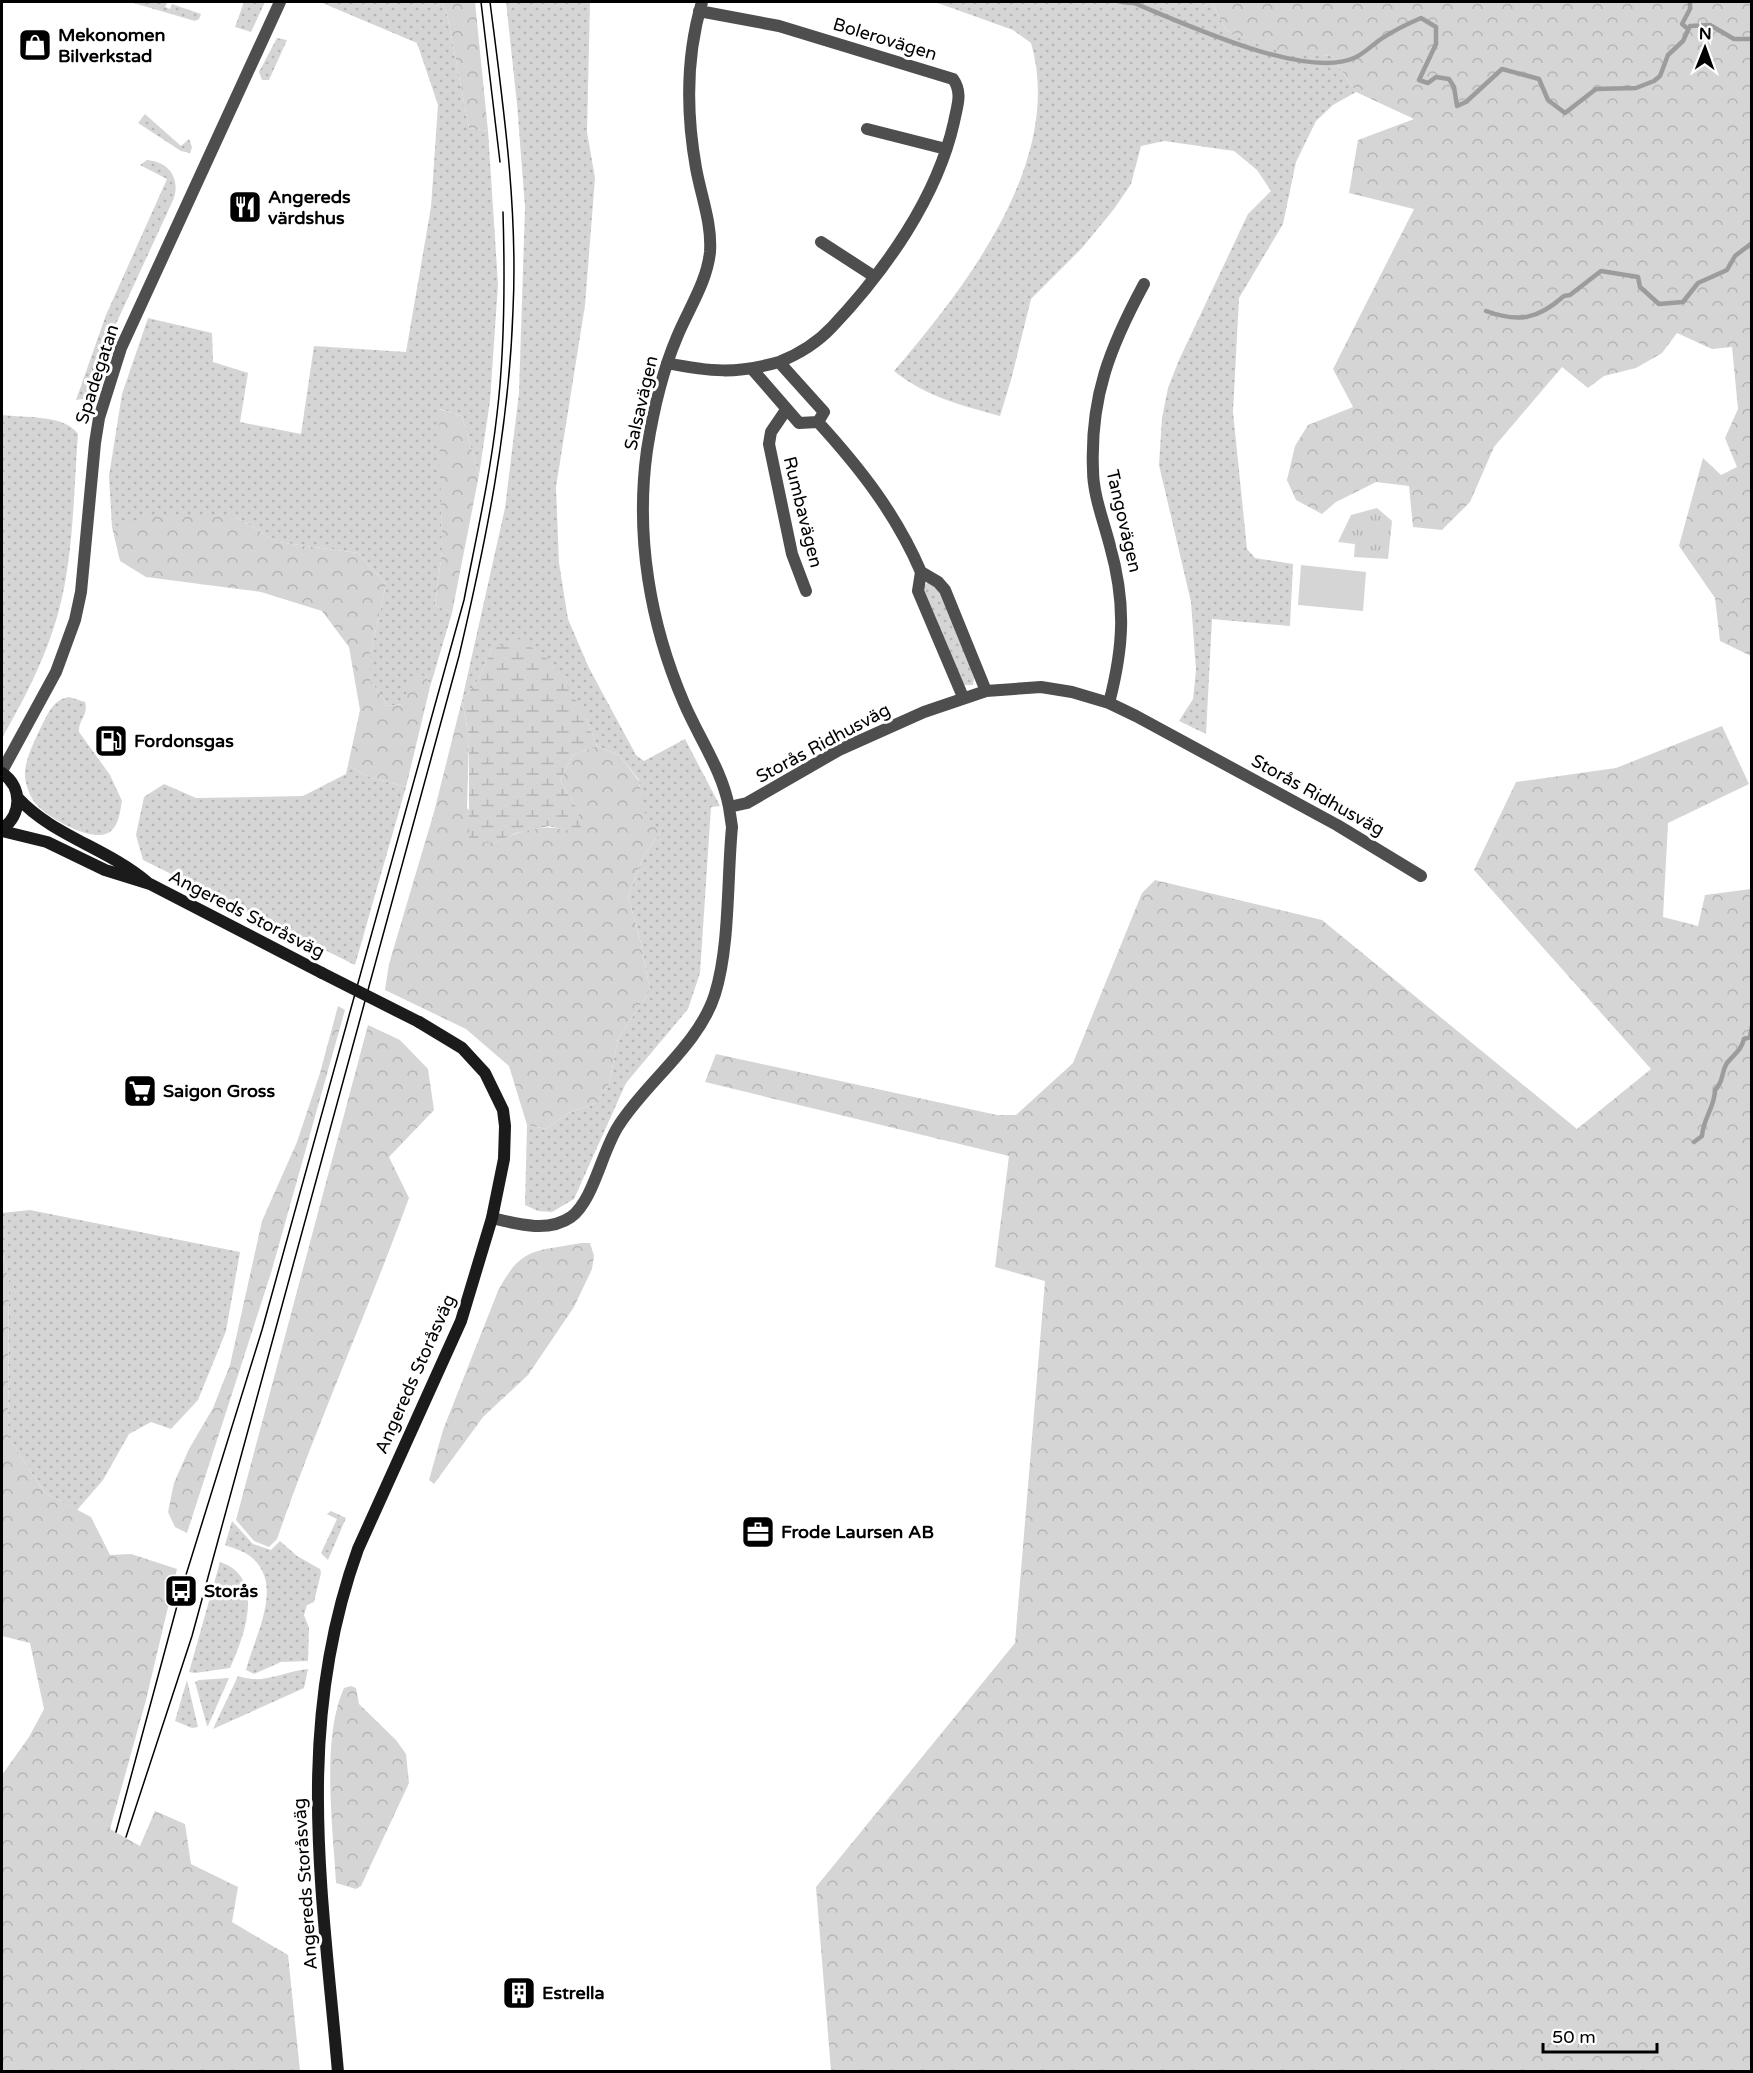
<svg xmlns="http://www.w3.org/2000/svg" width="1753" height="2073" viewBox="0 0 1753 2073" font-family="'Varela Round',sans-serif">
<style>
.grass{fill:url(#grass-dots)}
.forest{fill:url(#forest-crowns)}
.wetland{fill:url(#wetland-marsh)}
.park{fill:url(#park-tufts)}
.garden{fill:#d5d5d5}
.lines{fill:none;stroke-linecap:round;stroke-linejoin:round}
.stream{stroke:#9c9c9c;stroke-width:4.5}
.street{stroke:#4e4e4e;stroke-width:12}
.secondary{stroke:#1b1b1b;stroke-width:12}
.tram{stroke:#000;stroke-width:1.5}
.secondary-bridge{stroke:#1b1b1b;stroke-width:12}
.labels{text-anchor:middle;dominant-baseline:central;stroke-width:6;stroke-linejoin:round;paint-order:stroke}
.poi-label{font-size:18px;font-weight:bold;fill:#000;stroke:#fff;text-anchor:start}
.street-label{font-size:18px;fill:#000;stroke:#fff}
</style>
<defs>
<pattern id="grass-dots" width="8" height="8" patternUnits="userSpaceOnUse" patternTransform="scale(1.5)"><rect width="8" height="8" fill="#d5d5d5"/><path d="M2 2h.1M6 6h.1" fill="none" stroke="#b5b5b5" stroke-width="1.8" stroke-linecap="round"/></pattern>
<pattern id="forest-crowns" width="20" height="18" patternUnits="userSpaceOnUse" patternTransform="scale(1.5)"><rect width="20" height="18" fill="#d5d5d5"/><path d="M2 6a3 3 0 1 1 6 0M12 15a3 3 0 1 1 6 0" fill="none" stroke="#b5b5b5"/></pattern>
<pattern id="wetland-marsh" width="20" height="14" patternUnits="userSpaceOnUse" patternTransform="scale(1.5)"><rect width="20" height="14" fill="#d5d5d5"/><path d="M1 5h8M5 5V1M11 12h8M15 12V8" fill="none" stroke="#b5b5b5"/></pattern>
<pattern id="park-tufts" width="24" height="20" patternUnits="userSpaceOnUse" patternTransform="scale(1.5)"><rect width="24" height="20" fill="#d5d5d5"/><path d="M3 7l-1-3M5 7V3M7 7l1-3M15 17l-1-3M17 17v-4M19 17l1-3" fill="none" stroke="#b5b5b5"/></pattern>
</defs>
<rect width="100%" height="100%" fill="#fff"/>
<path class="grass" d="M130,2H164L167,3L165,7L170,9L172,4L201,14L199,19L195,21Z
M244,2H265L251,32L235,27Z
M320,2H441L447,14L469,128L488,131L498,284L490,401L479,475L462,416L440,409L442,551L435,605L452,613L430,687L426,676L403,704L388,706L370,680V656L386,584L358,553L278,542L236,517L112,527L109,476L122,394L148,318L212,333L213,362L248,373L240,422L301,434L314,346L406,352L431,207L438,105L417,43Z
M506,2H590L587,132L595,178L585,305L556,487L559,563L568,619L589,668L636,755L644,761L685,739L720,806L711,807L700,973L688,1009L626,1083L574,1199L552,1212L538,1211L525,1205L527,1125L546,1129L568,1113L596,1103L609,1084L618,1039L650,990L640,939L628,897L643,857L660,833L642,810L639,780L619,755L597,746L585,715L492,648L477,682L462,700L505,508L519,393L525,207L517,104Z
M935,2H1211L1227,31L1284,51L1332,56L1356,92L1333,105L1316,121L1296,162L1283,224L1239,298L1233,412L1247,549L1255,558L1293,564L1290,626L1212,619L1206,734L1179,721L1193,699L1196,670L1191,602L1159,465L1162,418L1168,388L1179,360L1248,214L1271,191L1257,170L1234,151L1164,141L1141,146L1131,184L1114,209L1082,248L1031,299L1011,380L1000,416C961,405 926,397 894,371C966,287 1065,160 1031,43L1013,30Z
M277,38L287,40L269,80H262L259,72Z
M145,114L181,146L189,139L192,147L190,153L181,151L138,123Z
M147,160C169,162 180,178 174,198L115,326L90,398L76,400L106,315L167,179L140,165Z
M2,415C24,418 64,414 78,434C73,498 74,569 53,630C40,669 22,703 2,738Z
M927,583H932C954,608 963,647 974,678L973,685H964L924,594V586Z
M69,697L85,702C89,715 78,720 79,732L110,775L122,801C120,811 119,824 111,831C96,845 50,819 38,806C31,800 26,786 25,777C24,760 35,740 42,725C49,712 53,700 69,697Z
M348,765L367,776L406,787L355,965L143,860L136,835L144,797L164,784L196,798L303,796L346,774Z
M30,1210L240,1252L226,1331L198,1400L171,1429L151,1422L129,1434L103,1480L77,1510L45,1493L8,1437L9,1282L2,1250V1213Z
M331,1511L346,1518L328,1560L321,1553L337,1519L327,1514Z
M232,1521L253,1544L271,1550L280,1541L297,1556L320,1569L321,1573L314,1602L307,1605L304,1615L309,1628L308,1661L281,1662L254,1674L246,1670C254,1637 286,1584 250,1556C243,1551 233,1548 225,1545Z
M220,1562C266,1577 245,1635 230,1668L195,1673L189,1672Z
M308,1669L304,1688L213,1729L238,1676C265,1685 280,1672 308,1669Z
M229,1678L208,1726H207L195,1682L199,1680Z
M187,1680L198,1727L192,1728L175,1721Z"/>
<path class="forest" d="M441,2H475L488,131L469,128L447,14Z
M1211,2H1751V656L1720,641L1715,598L1679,546L1703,458L1721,475L1737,467L1725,438L1738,409L1732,347L1712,349L1677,333L1662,353L1636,368L1604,376L1588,388L1562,367L1494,447L1470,502L1442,530L1413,527L1409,486L1376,482L1336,502L1322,514L1296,500L1287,480L1295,446L1308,425L1353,407L1333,369L1414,209L1349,193L1358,140L1414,119L1356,92L1332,56L1284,52L1227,31Z
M439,409L462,416L479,475L452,613L435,605L442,551Z
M150,517H236L278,542L358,553L386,584L370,656V680L388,706L403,704L413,674L426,676L430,687L406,787L367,776L348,765L360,710L349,647L322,611L261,592L146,577L120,561L112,527Z
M462,700L469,737L467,808L494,843C517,832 540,823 565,830L578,810L560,780L573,755L597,746L619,755L639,781L643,810L660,833L643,857L628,897L640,939L650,990L618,1039L609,1084L596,1103L568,1113L546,1129L527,1125L509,1066L466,1029L385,990L389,964L434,812Z
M1722,726L1749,784L1668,823L1663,917L1698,926L1705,895L1751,889V2071H831L816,1887L1015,1643L1045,1281L995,1267L1009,1156L705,1082L716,1054L997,1115H1016L1073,1063L1142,893L1155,880L1322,920L1577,1129L1651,1069L1474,870L1516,782L1616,768Z
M338,1006L345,1010L271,1273L187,1533L175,1527L168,1512L174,1483L189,1449L213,1408L230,1365L262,1221L297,1142L320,1073Z
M368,1025L400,1040L428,1069L434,1110L389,1157L409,1198C367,1313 317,1424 277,1539L269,1547L254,1541L236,1520Z
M581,1243H590L594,1256L592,1269L574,1307L528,1375L483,1417L434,1484L429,1480L443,1430L498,1291C522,1245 536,1252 581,1243Z
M2,1250L9,1282L8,1437L45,1493L91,1517L110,1555L131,1554L177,1569L146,1700L110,1829L140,1846L155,1811L185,1824L191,1864L238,1887L232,1922L288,1955L300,2071H2V1775L29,1737L44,1709L30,1643L2,1636Z
M351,1686L356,1688L359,1704L396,1740L406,1754L409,1783L361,1886L356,1889L336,1883C333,1828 321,1738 344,1688Z"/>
<path class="wetland" d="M520,639L554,664L585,715L597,746L573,755L560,780L578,810L581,829L565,830L549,826L516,833L494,843L469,841V737L462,700L477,682L492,648Z"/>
<path class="park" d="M1377,508L1392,521L1388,559L1354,557L1355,544L1338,542L1351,515Z"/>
<path class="garden" d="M1301,565L1366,572L1363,611L1298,605Z
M1751,1166V1217L1729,1203Z"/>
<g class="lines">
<path class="stream" d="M1122,2L1134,3C1183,23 1305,80 1354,58C1364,54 1372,45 1381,39C1393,31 1407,24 1421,18L1436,27V44L1419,80L1428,83L1436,77L1449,79L1454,87L1457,106L1466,102L1502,69L1539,79L1548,100L1565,113L1596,89L1636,88L1654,81L1660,76L1668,55L1683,41L1690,26L1710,25L1734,39H1752
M1688,29L1682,24L1690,9V2
M1486,311C1519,323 1538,319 1564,296L1570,295L1601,271L1638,277L1640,287L1659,304L1683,302L1698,283L1727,270L1735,256L1752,243
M1694,1142L1702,1136C1703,1118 1715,1107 1715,1090C1724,1082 1721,1072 1727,1063C1734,1054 1741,1051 1744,1039L1750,1037L1752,1026"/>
<path class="street" d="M702,2C686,56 686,112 696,168C701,196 712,223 710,252C707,282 688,310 677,337C662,372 653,412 647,450C635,536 650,624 684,703C699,738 722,770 729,807
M699,11L779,26L953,79C963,93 957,106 954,122C937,198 885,271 832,327C817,343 799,354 779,362
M867,129L946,149
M821,242L875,277
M667,363C710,372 737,374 779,362L824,412L818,422C860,468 896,514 921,572
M753,370L799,423L818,422
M786,410L771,432L769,444L792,554L806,591
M963,697L918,591L921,572L938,582L945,590L986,691
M1109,703C1124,646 1126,603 1110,546C1104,522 1093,495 1093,470C1090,397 1110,347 1144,284
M2,771L56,672L75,620L81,592L95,443L99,418L121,348L280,2
M492,1218C517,1224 548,1233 571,1217C594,1200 602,1150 619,1125C647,1081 699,1045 715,994C730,946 727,878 732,827L729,807L747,803L839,750L924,712L986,691L1041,687L1072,692L1109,703L1136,716L1337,825L1421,876"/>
<path class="secondary" d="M2,773C23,787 22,815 2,829
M18,798C53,836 107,848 147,882
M2,831L47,842L105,870L150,884L322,973
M338,2072C322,1889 294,1726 358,1549L461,1321L492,1218L504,1159L505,1126L503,1110L485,1073L462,1048L419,1022"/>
<path class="tram" d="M481,2L500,162
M116,1832L181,1591L262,1330L464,600C476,538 490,477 497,414C505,348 505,279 503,212
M126,1837L192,1636L459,656C486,541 509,428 513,310C518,207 503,104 490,2"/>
<path class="secondary-bridge" d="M322,973L419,1022"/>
</g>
<defs>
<g id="shop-square" transform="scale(1.725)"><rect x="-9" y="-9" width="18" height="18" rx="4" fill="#000" stroke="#fff"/><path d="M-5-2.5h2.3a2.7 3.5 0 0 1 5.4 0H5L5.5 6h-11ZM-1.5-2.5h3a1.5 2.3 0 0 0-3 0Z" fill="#fff"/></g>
<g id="restaurant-square" transform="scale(1.725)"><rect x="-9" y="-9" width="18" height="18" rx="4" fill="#000" stroke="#fff"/><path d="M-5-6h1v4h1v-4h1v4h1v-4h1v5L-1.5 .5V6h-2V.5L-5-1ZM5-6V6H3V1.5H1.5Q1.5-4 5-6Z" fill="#fff"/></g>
<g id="fuel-square" transform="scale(1.725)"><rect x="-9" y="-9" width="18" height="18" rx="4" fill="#000" stroke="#fff"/><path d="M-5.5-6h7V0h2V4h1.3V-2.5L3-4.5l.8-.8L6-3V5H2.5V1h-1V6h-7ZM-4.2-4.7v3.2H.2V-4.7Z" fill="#fff"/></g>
<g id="supermarket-square" transform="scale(1.725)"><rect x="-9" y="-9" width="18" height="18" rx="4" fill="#000" stroke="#fff"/><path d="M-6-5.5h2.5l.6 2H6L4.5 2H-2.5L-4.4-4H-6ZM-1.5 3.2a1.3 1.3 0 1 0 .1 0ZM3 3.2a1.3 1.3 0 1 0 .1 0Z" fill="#fff"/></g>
<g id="office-square" transform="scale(1.725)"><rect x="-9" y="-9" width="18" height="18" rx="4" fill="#000" stroke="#fff"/><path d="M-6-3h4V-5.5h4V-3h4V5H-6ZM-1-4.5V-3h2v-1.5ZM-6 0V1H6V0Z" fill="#fff"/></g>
<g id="bus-square" transform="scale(1.725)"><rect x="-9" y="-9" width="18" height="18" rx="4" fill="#000" stroke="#fff"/><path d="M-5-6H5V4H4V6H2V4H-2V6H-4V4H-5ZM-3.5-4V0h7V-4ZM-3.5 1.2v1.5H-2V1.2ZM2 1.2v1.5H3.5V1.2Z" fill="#fff"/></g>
<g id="building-square" transform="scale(1.725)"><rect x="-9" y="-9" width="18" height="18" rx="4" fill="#000" stroke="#fff"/><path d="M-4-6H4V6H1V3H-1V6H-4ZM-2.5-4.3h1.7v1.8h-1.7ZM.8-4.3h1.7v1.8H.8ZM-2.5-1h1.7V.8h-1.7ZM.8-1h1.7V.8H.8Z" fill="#fff"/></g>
</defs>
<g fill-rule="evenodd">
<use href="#shop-square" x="35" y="45"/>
<use href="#restaurant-square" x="245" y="207"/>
<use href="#fuel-square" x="111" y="741"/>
<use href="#supermarket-square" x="140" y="1091"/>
<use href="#office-square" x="758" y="1532"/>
<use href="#bus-square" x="181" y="1591"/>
<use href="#building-square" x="519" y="1993"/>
</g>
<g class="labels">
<g class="poi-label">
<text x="58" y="35">Mekonomen<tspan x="58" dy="21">Bilverkstad</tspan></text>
<text x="268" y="197">Angereds<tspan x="268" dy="21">värdshus</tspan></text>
<text x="134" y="741">Fordonsgas</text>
<text x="163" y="1091">Saigon Gross</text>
<text x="781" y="1532">Frode Laursen AB</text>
<text x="204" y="1591">Storås</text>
<text x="542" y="1993">Estrella</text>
</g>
<g class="street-label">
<text transform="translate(885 39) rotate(17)">Bolerovägen</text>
<text transform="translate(97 374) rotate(-72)">Spadegatan</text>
<text transform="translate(641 403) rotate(-77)">Salsavägen</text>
<text transform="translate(803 512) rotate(76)">Rumbavägen</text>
<text transform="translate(1124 521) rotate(77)">Tangovägen</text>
<text transform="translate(823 743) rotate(-28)">Storås Ridhusväg</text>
<text transform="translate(1318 795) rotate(29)">Storås Ridhusväg</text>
<text transform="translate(247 914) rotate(27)">Angereds Storåsväg</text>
<text transform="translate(415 1374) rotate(-66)">Angereds Storåsväg</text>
<text transform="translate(305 1884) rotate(-94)">Angereds Storåsväg</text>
</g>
</g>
<rect width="1753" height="2073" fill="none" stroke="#000000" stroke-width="6"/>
<g transform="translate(1705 48) rotate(1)" stroke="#ffffff" stroke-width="4.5" paint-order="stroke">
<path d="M0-4.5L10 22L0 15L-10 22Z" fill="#000000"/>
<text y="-9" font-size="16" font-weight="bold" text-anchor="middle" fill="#000000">N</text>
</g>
<path d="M1543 2043v9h114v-9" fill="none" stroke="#000000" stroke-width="3"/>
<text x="1552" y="2043" font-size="18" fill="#000000" stroke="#ffffff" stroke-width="4.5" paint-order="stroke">50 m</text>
</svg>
